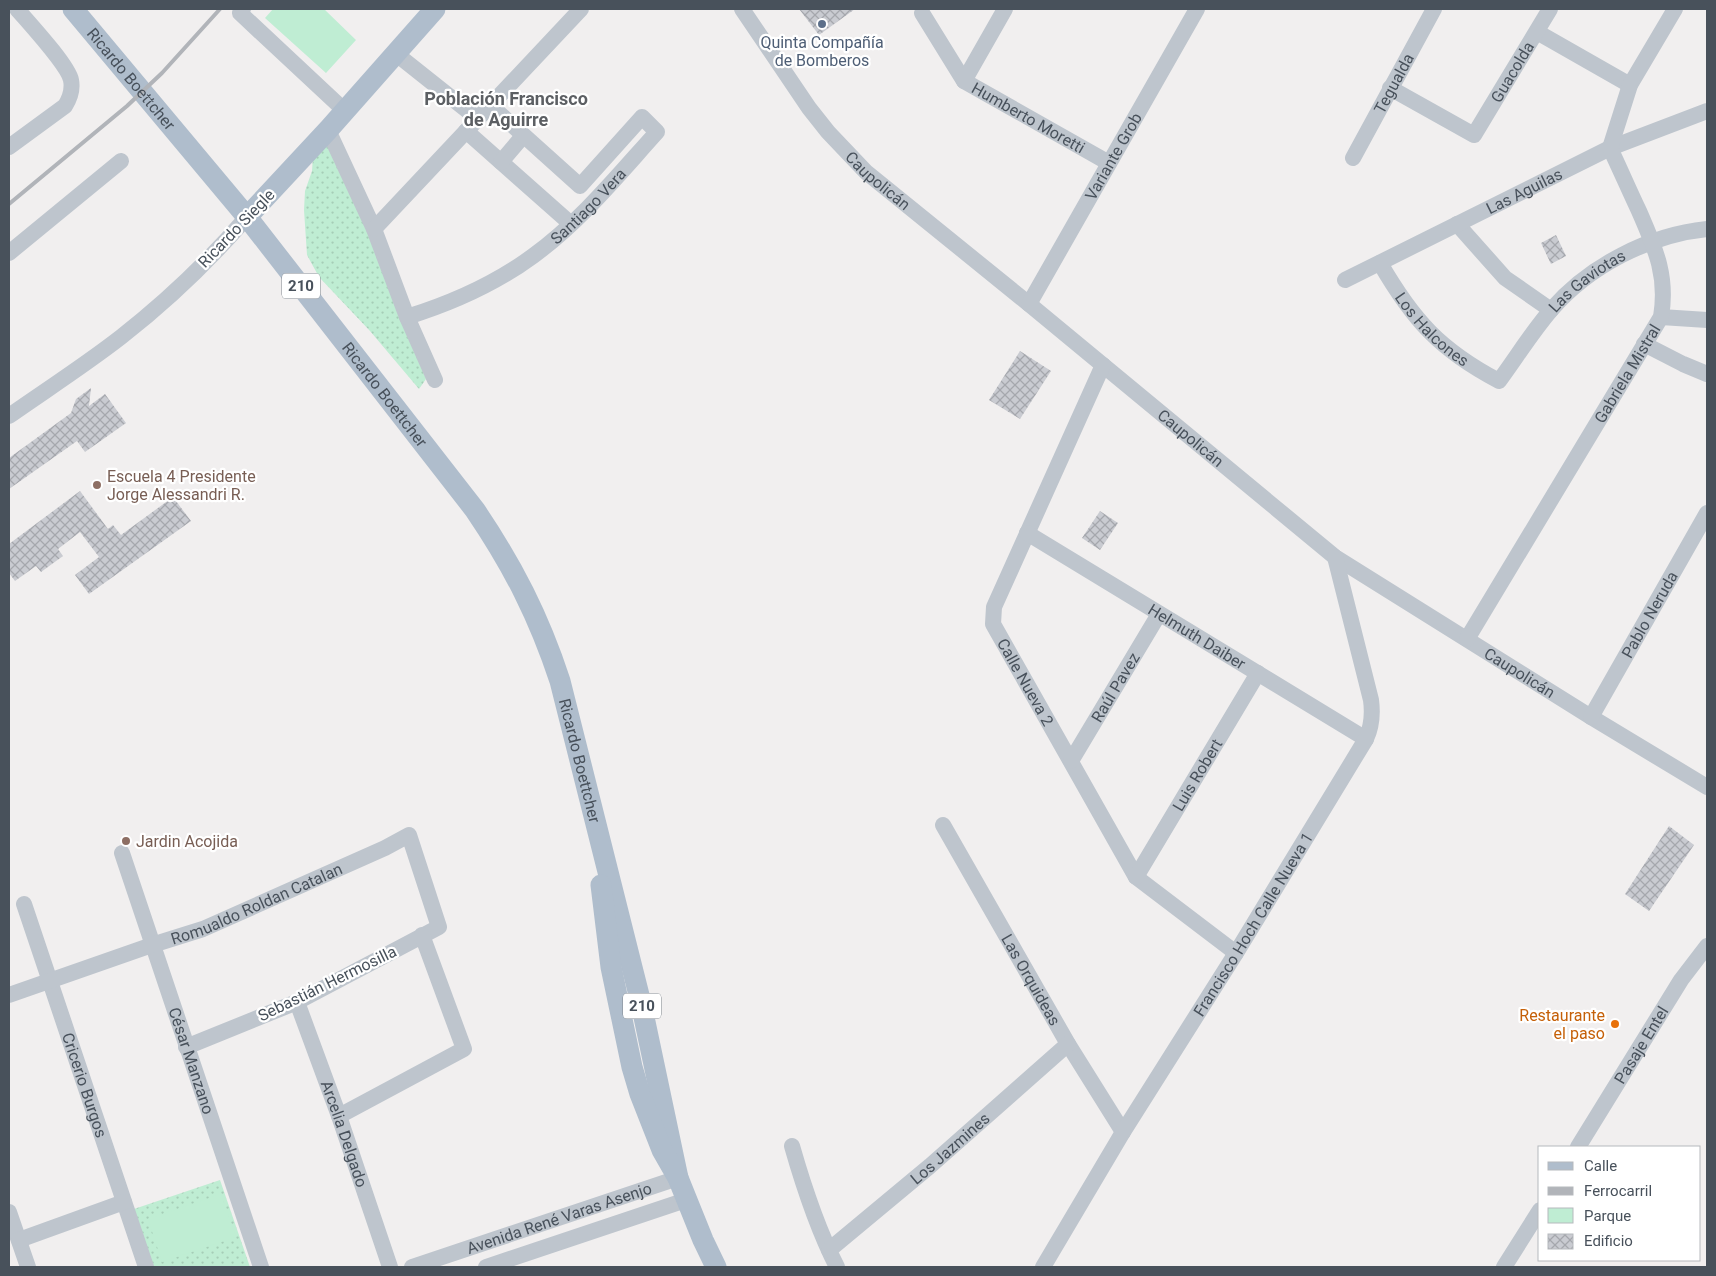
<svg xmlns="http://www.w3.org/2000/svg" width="1716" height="1276" viewBox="0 0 1716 1276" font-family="Roboto,sans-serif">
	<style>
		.green { fill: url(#green-dots) }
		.pitch { fill: #bfedd3 }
		.building { fill: url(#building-cross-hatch) }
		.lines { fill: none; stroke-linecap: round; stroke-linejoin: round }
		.minor { stroke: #bec5cd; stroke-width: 16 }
		.major { stroke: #afbdcc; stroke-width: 21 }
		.rail { stroke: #b1b4b9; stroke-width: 4 }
		.service-dot { fill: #5c6f8a; stroke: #fff; stroke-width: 2 }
		.education-dot { fill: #8d6e63; stroke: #fff; stroke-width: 2 }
		.food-dot { fill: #e8710a; stroke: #fff; stroke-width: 2 }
		.labels { text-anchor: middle; stroke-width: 4.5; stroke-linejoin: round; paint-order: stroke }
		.shield { fill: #fff; stroke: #7f858c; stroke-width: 1 }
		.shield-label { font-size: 15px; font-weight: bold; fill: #48515b }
		.service-label { font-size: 16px; fill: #4e5e75; stroke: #fff }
		.street-label { font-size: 16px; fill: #48515b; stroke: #fff }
		.education-label { font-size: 16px; fill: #785e54; stroke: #fff; text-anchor: start }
		.food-label { font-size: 16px; fill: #c56008; stroke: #fff; text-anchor: end }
		.neighbourhood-label { font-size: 18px; font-weight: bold; fill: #5c5f63; stroke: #fff }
	</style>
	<defs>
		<pattern id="green-dots" width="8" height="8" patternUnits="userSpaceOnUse" patternTransform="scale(1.25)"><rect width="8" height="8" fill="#bfedd3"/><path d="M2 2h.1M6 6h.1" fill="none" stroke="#a6cdb7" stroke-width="1.8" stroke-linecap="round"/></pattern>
		<pattern id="building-cross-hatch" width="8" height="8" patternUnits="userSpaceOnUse" patternTransform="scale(1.25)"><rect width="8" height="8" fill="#c9cbd1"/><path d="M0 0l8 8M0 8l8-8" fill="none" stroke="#a5a7ad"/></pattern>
	</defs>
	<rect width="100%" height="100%" fill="#f1efef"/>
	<path class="green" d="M326 142 375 245 426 379 419 389 370 331 319 277 307 255 304 210 305 191 312 171 313 156Z
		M220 1180 250 1267H153L134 1209Z"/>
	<path class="pitch" d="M273 9H324L356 40 326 73 265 18Z
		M221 1194 236 1237 162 1262 148 1219Z"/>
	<path class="building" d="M799 9H855L819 35Z
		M1556 235 1566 256 1551 264 1541 243Z
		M1020 351 1051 371 1020 419 989 400Z
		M91 388 89 406 105 394 126 423 85 452 77 441 9 489V458L71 413 76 399Z
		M80 491 108 529 113 525 121 535 173 497 191 521 89 594 75 575 99 557 80 532 58 549 63 556 41 572 36 566 15 581 9 573V544Z
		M1100 511 1118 523 1100 550 1082 538Z
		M1669 826 1694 845 1649 911 1625 894Z"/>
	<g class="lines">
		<g class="minor">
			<path d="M243 9 240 13 345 111"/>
			<path id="s1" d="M742 9 809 108 828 132 866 172 1029 304 1335 557 1591 717 1707 787"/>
			<path id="s2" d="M922 13 964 81 1109 163"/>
			<path d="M1537 32 1630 85"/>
			<path d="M395 53 478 119"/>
			<path d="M964 81 1005 9"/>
			<path id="s3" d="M1390 88 1474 135 1550 9"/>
			<path d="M328 130 374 229 407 317 435 380"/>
			<path d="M466 131 571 224"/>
			<path d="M9 147 65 106C70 98 73 90 71 80 68 65 29 23 17 9"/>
			<path id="s4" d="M1353 158 1434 9"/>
			<path d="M501 162 523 136"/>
			<path d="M1457 224 1505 278 1551 310"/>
			<path d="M374 229 581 9"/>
			<path d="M9 253 121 161"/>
			<path id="s5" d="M1380 263C1413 320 1440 350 1499 381 1516 358 1532 332 1551 310 1589 266 1649 235 1707 229"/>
			<path id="s6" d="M1345 280 1610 148 1707 111"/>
			<path id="s7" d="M1029 304 1197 9"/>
			<path id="s8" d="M407 317C452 303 495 284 533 256 581 221 618 175 657 132L642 117 580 186 491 106"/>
			<path d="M1661 317 1707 320"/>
			<path d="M1644 344 1683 364 1707 374"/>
			<path id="s9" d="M1103 365 994 607 993 624 1136 877 1236 953"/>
			<path d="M9 416C46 390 85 365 121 337 167 301 209 261 247 217"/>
			<path id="s10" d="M1027 533 1366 739"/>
			<path id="s11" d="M1467 639 1661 317C1668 275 1655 248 1639 211 1629 190 1620 169 1610 148L1630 85 1675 9"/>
			<path id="s12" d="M1591 717 1707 513"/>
			<path id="s13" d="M1071 761 1159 614"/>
			<path id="s14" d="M943 825 1068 1044 1123 1132"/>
			<path id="s15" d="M122 853 261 1267"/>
			<path id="s16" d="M1136 877 1258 673"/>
			<path id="s17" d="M24 904 146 1267"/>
			<path id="s18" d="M9 995 152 945 203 929 385 848 409 835 439 927 297 1002 186 1047"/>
			<path id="s19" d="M297 1002 339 1116 390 1267"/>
			<path d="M339 1116 464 1049 422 935"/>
			<path d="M792 1146C804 1188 817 1228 837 1267"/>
			<path id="s20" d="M1578 1147 1681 980 1707 946"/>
			<path d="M9 1212 28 1267"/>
			<path d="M19 1240 124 1202"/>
			<path id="s21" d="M829 1250 930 1166 1068 1044"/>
			<path id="s22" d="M412 1267 678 1178"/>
			<path d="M486 1267 686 1200"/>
			<path id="s23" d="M1043 1267 1123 1132 1236 953 1366 739C1372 726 1373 715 1371 700L1335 557"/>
			<path d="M1504 1267 1540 1210"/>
		</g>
		<g class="major">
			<path id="s24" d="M73 9 247 217 475 510C513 566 539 617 560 681L641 1003 678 1178"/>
			<path d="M247 217 328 130 435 9"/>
			<path d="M601 885 611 967 632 1067 640 1094 662 1150 678 1178 703 1240 716 1267"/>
		</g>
		<path class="rail" d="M9 204 127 106 162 73 220 9"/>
	</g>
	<circle class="service-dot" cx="822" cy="24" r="5"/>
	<g class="education-dot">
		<circle cx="97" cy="485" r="5"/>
		<circle cx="126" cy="841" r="5"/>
	</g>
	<circle class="food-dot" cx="1615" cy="1024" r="5"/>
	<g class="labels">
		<g class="shield">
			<rect x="282" y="273.5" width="38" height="25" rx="4"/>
			<rect x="623" y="993.5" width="38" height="25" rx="4"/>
		</g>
		<g class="shield-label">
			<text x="301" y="291">210</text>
			<text x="642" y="1011">210</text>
		</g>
		<g class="service-label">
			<text x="822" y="48">Quinta Compañía<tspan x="822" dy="18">de Bomberos</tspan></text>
		</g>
		<g class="street-label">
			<text dy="6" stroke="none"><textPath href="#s3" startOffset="170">Guacolda</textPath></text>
			<text dy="6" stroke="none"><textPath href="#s24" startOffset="91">Ricardo Boettcher</textPath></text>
			<text dy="6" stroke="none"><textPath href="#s4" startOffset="85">Tegualda</textPath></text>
			<text dy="6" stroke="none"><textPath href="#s2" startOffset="154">Humberto Moretti</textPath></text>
			<text dy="6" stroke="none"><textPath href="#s7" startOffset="170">Variante Grob</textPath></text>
			<text dy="6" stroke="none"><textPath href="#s1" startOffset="220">Caupolicán</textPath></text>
			<text dy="6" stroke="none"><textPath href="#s6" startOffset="200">Las Aguilas</textPath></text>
			<text dy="6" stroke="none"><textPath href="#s8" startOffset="215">Santiago Vera</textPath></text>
			<text transform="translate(236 228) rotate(-46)" y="6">Ricardo Siegle</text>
			<text dy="6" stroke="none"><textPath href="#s5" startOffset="305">Las Gaviotas</textPath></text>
			<text dy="6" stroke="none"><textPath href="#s5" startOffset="85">Los Halcones</textPath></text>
			<text dy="6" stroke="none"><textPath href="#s11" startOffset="310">Gabriela Mistral</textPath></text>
			<text dy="6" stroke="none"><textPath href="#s24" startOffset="496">Ricardo Boettcher</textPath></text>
			<text dy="6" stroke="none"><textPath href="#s1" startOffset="625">Caupolicán</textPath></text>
			<text dy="6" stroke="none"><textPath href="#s12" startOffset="118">Pablo Neruda</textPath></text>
			<text dy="6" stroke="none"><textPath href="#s10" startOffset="199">Helmuth Daiber</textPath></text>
			<text dy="6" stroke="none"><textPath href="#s1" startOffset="1030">Caupolicán</textPath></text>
			<text dy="6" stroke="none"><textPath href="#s9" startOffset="349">Calle Nueva 2</textPath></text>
			<text dy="6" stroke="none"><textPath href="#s13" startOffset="86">Raúl Pavez</textPath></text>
			<text dy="6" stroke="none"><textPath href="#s24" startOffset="916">Ricardo Boettcher</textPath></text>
			<text dy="6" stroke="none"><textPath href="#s16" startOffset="119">Luis Robert</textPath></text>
			<text dy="6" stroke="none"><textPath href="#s18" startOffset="264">Romualdo Roldan Catalan</textPath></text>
			<text dy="6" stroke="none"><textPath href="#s23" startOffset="402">Francisco Hoch Calle Nueva 1</textPath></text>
			<text dy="6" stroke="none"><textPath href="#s14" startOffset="178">Las Orquideas</textPath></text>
			<text transform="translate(327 983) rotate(-26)" y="6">Sebastián Hermosilla</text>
			<text dy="6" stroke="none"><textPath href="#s20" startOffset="120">Pasaje Entel</textPath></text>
			<text dy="6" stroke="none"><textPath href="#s15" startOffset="219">César Manzano</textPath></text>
			<text dy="6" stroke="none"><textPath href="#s17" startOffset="191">Cricerio Burgos</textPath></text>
			<text dy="6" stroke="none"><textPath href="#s19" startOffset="140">Arcelia Delgado</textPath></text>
			<text dy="6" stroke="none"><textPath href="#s21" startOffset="158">Los Jazmines</textPath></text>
			<text dy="6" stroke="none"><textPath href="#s22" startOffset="155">Avenida René Varas Asenjo</textPath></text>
		</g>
		<g class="education-label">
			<text x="107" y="482">Escuela 4 Presidente<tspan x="107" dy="18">Jorge Alessandri R.</tspan></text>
			<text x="136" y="847">Jardin Acojida</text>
		</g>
		<g class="food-label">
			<text x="1605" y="1021">Restaurante<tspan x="1605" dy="18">el paso</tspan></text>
		</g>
		<g class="neighbourhood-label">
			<text x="506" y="105">Población Francisco<tspan x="506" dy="21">de Aguirre</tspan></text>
		</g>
	</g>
	<rect width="1716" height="1276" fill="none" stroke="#48515b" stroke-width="20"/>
	<rect x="1538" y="1146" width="162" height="115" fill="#ffffff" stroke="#b6b9bd"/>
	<rect x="1548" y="1162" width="25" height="8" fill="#afbdcc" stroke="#b6b9bd"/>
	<text x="1584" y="1171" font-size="15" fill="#48515b">Calle</text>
	<rect x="1548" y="1187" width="25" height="8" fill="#b1b4b9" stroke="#b6b9bd"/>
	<text x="1584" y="1196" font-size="15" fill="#48515b">Ferrocarril</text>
	<rect x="1548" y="1208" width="25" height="15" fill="#bfedd3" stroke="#b6b9bd"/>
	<text x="1584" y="1221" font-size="15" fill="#48515b">Parque</text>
	<rect x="1548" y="1234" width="25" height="15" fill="url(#building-cross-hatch)" stroke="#b6b9bd"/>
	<text x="1584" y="1246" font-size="15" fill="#48515b">Edificio</text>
</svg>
